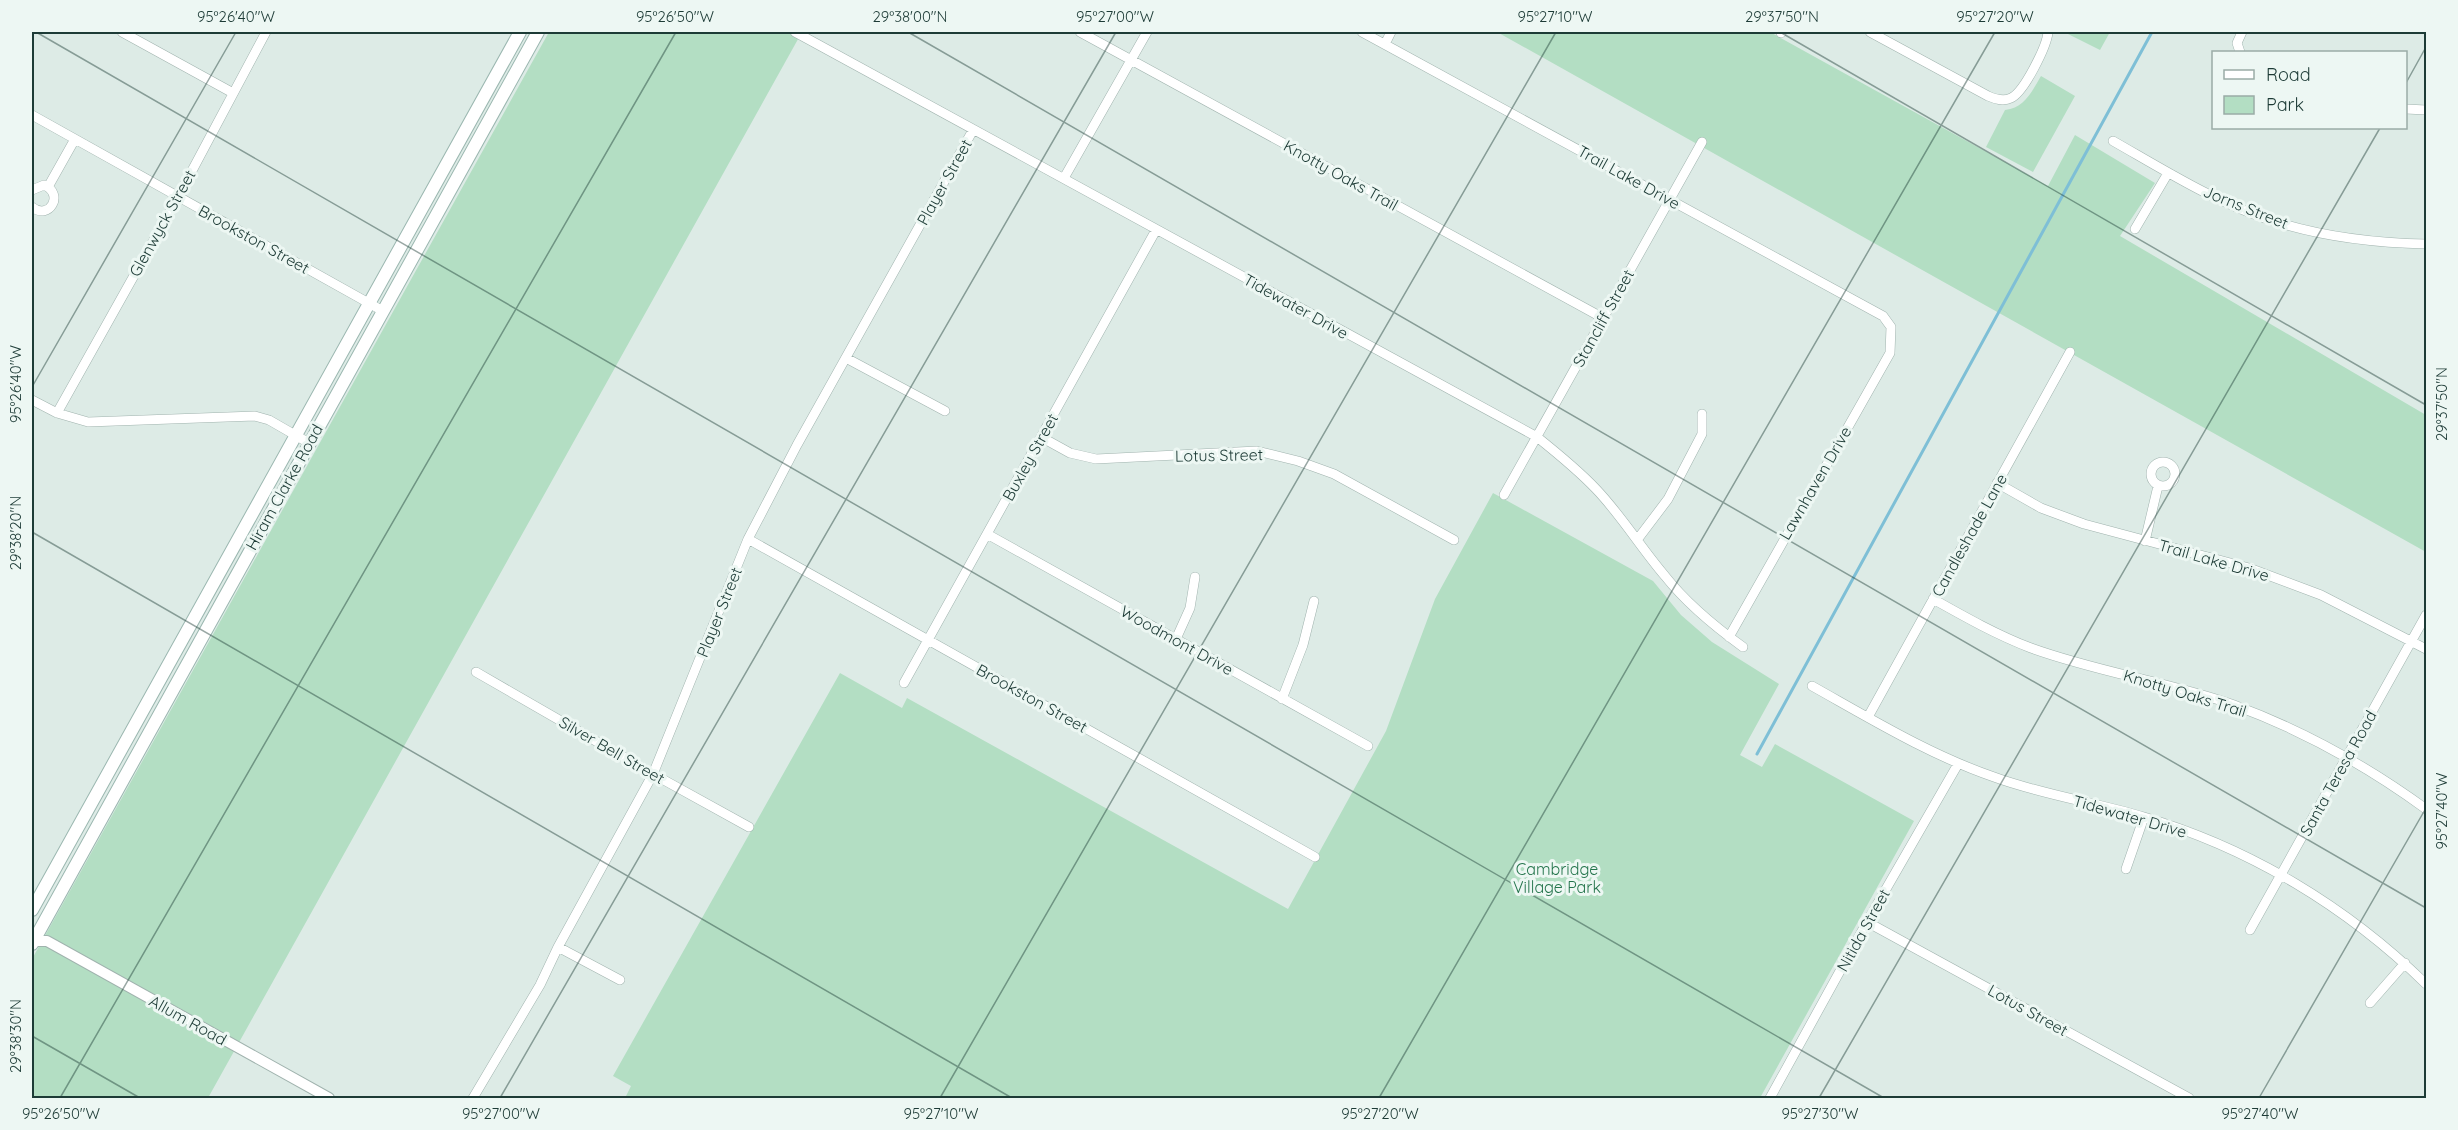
<svg xmlns="http://www.w3.org/2000/svg" width="2458" height="1130" viewBox="0 0 2458 1130" font-family="Quicksand,sans-serif">
	<style>
		.green { fill: #b3dec3 }
		.lines { fill: none; stroke-linecap: round; stroke-linejoin: round }
		.stream { stroke: #7ebfd6; stroke-width: 3 }
		.minor-casing { stroke: #a0b3ae; stroke-width: 10 }
		.tertiary-casing { stroke: #a0b3ae; stroke-width: 12 }
		.secondary-casing { stroke: #9bb7b0; stroke-width: 14 }
		.minor { stroke: #fff; stroke-width: 9 }
		.tertiary { stroke: #fff; stroke-width: 10 }
		.secondary { stroke: #fff; stroke-width: 12 }
		.ticks { fill: none; stroke: #1d3b36; stroke-width: 1.5; stroke-opacity: 0.45 }
		.labels { text-anchor: middle; stroke-width: 6; stroke-linejoin: round; paint-order: stroke }
		.street-label { font-size: 16px; fill: #1d3b36; stroke: #edf7f3 }
		.park-label { font-size: 16px; fill: #24754c; stroke: #edf7f3 }
		.neatline { fill: none; stroke: #1d3b36; stroke-width: 2 }
		.ticks-label { font-size: 15px; text-anchor: middle; fill: #1d3b36 }
	</style>
	<rect width="100%" height="100%" fill="#ddebe6"/>
	<path class="green" d="M549 32H802L208 1098H32V959Z
		M1497 32H1770L2048 186 2075 135 2155 183 2120 236 2426 415V552Z
		M2064 32H2110L2100 50Z
		M2041 76 2075 96 2033 172 1986 147 2005 110C2025 108 2032 91 2041 76Z
		M1493 493 1653 581 1681 615 1712 642 1779 684 1740 755 1762 767 1775 744 1914 821 1760 1098H625L631 1086 613 1076 840 673 902 708 907 698 1288 909 1386 731 1435 599Z"/>
	<g class="lines">
		<path class="stream" d="M1757 754 2152 32"/>
		<defs>
			<path id="minor" d="M122 32 233 93
				M795 32 1537 437C1557 453 1578 470 1596 489 1621 515 1641 548 1665 576 1687 604 1714 626 1743 647
				M1080 32 1603 318
				M1362 32 1883 316 1891 327 1890 353 1729 637
				M1870 32 1988 96C1995 99 2003 102 2011 98 2024 92 2047 46 2048 32
				M1781 33 1782 32
				M1385 44 1391 32
				M2240 52 2237 43 2242 32
				M2406 109 2426 110
				M32 115 383 311
				M2113 141C2164 170 2216 203 2273 221 2323 237 2374 243 2426 244
				M1064 178 1147 32
				M48 187 75 139
				M32 190 44 185C65 194 49 221 32 207
				M2135 229 2168 173
				M846 358 945 411
				M32 400 57 413 88 422 255 416 269 420 309 443
				M57 413 178 197 266 32
				M1041 437 1070 453 1096 459 1257 451 1298 461 1334 474 1454 540
				M2151 474a12 12 0 1 1 24 0a12 12 0 1 1-24 0Z
				M1997 483 2041 508 2084 524 2249 568 2321 595 2426 649
				M1504 495 1702 142
				M987 534 1368 746
				M748 539 1315 857
				M1637 540 1668 499 1702 434V414
				M2145 541 2158 486
				M1933 599C1965 617 1997 635 2031 648 2097 672 2168 682 2234 705 2302 730 2367 766 2426 809
				M1176 639 1190 608 1195 577
				M476 672 653 774 749 827
				M904 683 1156 230
				M1812 686C1871 719 1930 755 1994 777 2043 795 2094 802 2144 817 2250 848 2347 907 2426 984
				M1282 699 1303 645 1314 601
				M1868 717 2070 352
				M2126 869 2144 817
				M1867 922 2189 1098
				M2250 930 2426 615
				M558 947 620 980
				M2370 1003 2405 963
				M473 1098 540 985 558 947 653 774 748 539 797 445 973 130
				M1770 1098 1867 922 1958 764"/>
			<path id="tertiary" d="M33 941H47L329 1098"/>
			<path id="secondary" d="M32 910 520 32
				M32 944 538 32"/>
		</defs>
		<use href="#minor" class="minor-casing"/>
		<use href="#tertiary" class="tertiary-casing"/>
		<use href="#secondary" class="secondary-casing"/>
		<use href="#minor" class="minor"/>
		<use href="#tertiary" class="tertiary"/>
		<use href="#secondary" class="secondary"/>
	</g>
	<path class="ticks" d="M36 32 1884 1098M908 32 2426 908M1780 32 2426 405M2406 83 2426 47M32 387 236 32M32 532 1012 1098M32 1036 140 1098M60 1098 676 32M500 1098 1116 32M940 1098 1556 32M1379 1098 1995 32M1819 1098 2380 128M2259 1098 2426 808"/>
	<g class="labels">
		<g class="street-label">
			<text transform="translate(1341 175) rotate(29)" y="6">Knotty Oaks Trail</text>
			<text transform="translate(1629 177) rotate(29)" y="6">Trail Lake Drive</text>
			<text transform="translate(944 182) rotate(-61)" y="6">Player Street</text>
			<text transform="translate(2246 207) rotate(22)" y="6">Jorns Street</text>
			<text transform="translate(162 223) rotate(-61)" y="6">Glenwyck Street</text>
			<text transform="translate(254 239) rotate(29)" y="6">Brookston Street</text>
			<text transform="translate(1296 306) rotate(29)" y="6">Tidewater Drive</text>
			<text transform="translate(1603 318) rotate(-61)" y="6">Stancliff Street</text>
			<text transform="translate(1219 455) rotate(-1)" y="6">Lotus Street</text>
			<text transform="translate(1030 457) rotate(-61)" y="6">Buxley Street</text>
			<text transform="translate(1815 483) rotate(-60)" y="6">Lawnhaven Drive</text>
			<text transform="translate(284 487) rotate(-61)" y="6">Hiram Clarke Road</text>
			<text transform="translate(1969 535) rotate(-61)" y="6">Candleshade Lane</text>
			<text transform="translate(2214 560) rotate(16)" y="6">Trail Lake Drive</text>
			<text transform="translate(719 612) rotate(-68)" y="6">Player Street</text>
			<text transform="translate(1177 640) rotate(29)" y="6">Woodmont Drive</text>
			<text transform="translate(2185 693) rotate(17)" y="6">Knotty Oaks Trail</text>
			<text transform="translate(1032 698) rotate(29)" y="6">Brookston Street</text>
			<text transform="translate(612 750) rotate(30)" y="6">Silver Bell Street</text>
			<text transform="translate(2338 773) rotate(-61)" y="6">Santa Teresa Road</text>
			<text transform="translate(2130 816) rotate(16)" y="6">Tidewater Drive</text>
			<text transform="translate(1863 930) rotate(-61)" y="6">Nitida Street</text>
			<text transform="translate(2028 1010) rotate(29)" y="6">Lotus Street</text>
			<text transform="translate(188 1020) rotate(29)" y="6">Allum Road</text>
		</g>
		<g class="park-label">
			<text x="1557" y="875">Cambridge<tspan x="1557" dy="18">Village Park</tspan></text>
		</g>
	</g>
	<rect width="2458" height="1130" fill="none" stroke="#edf7f3" stroke-width="66"/>
	<rect x="2212" y="51" width="195" height="78" fill="#edf7f3" stroke="#9aaca7" stroke-width="1.5"/>
	<rect x="2224" y="70" width="30" height="9" fill="#ffffff" stroke="#9aaca7" stroke-width="1.5"/>
	<text x="2266" y="81" font-size="18" fill="#1d3b36">Road</text>
	<rect x="2224" y="96" width="30" height="18" fill="#b3dec3" stroke="#9aaca7" stroke-width="1.5"/>
	<text x="2266" y="111" font-size="18" fill="#1d3b36">Park</text>
	<rect x="33" y="33" width="2392" height="1064" class="neatline"/>
	<g class="ticks-label">
		<text x="236" y="22">95°26'40"W</text>
		<text x="675" y="22">95°26'50"W</text>
		<text x="910" y="22">29°38'00"N</text>
		<text x="1115" y="22">95°27'00"W</text>
		<text x="1555" y="22">95°27'10"W</text>
		<text x="1782" y="22">29°37'50"N</text>
		<text x="1995" y="22">95°27'20"W</text>
		<text transform="translate(16 384) rotate(-90)" y="5">95°26'40"W</text>
		<text transform="translate(2442 404) rotate(-90)" y="5">29°37'50"N</text>
		<text transform="translate(16 533) rotate(-90)" y="5">29°38'20"N</text>
		<text transform="translate(2442 811) rotate(-90)" y="5">95°27'40"W</text>
		<text transform="translate(16 1036) rotate(-90)" y="5">29°38'30"N</text>
		<text x="61" y="1119">95°26'50"W</text>
		<text x="501" y="1119">95°27'00"W</text>
		<text x="941" y="1119">95°27'10"W</text>
		<text x="1380" y="1119">95°27'20"W</text>
		<text x="1820" y="1119">95°27'30"W</text>
		<text x="2260" y="1119">95°27'40"W</text>
	</g>
</svg>
